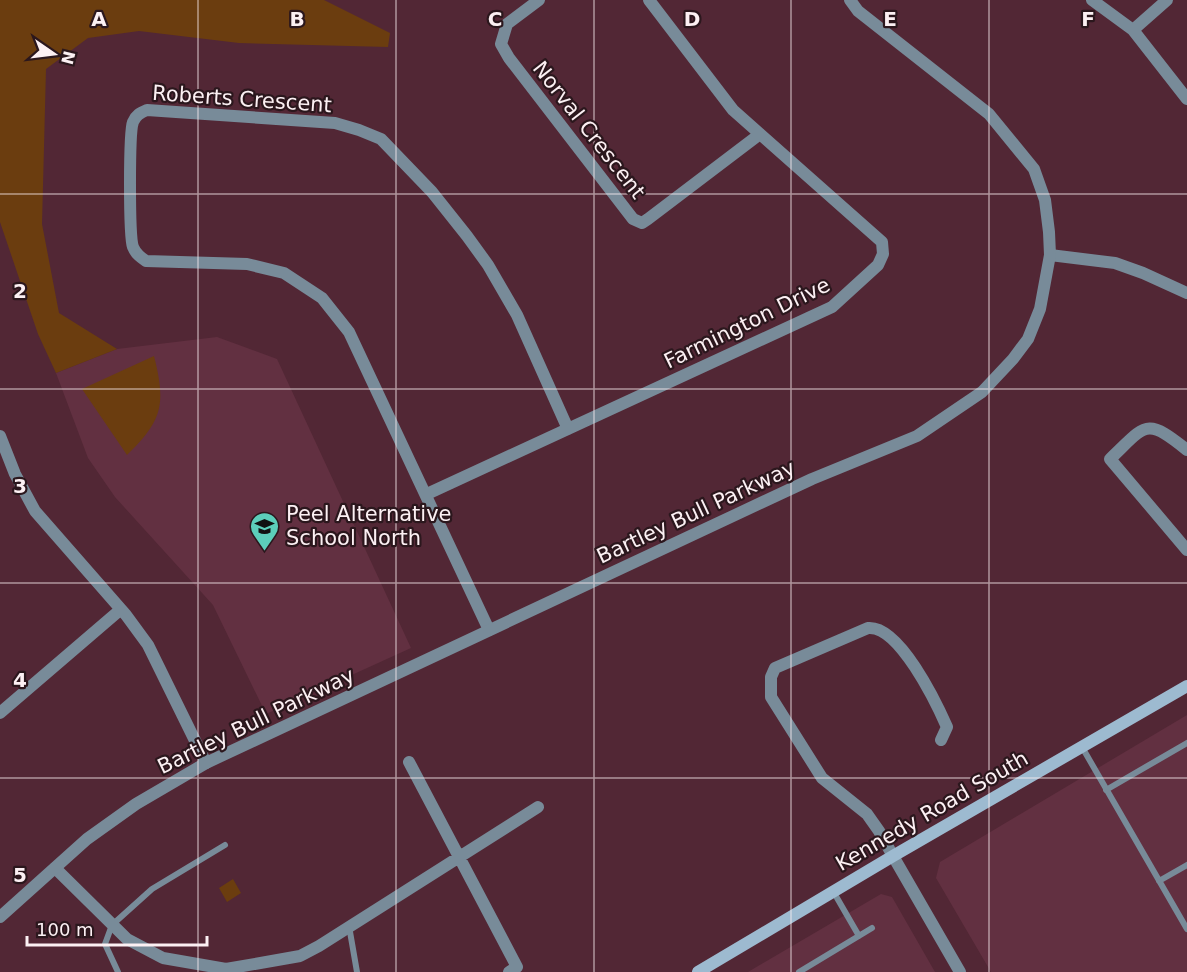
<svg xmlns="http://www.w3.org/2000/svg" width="1187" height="972" viewBox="0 0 1187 972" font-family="'DejaVu Sans',sans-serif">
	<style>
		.built { fill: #623041 }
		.green { fill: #6b3d0f }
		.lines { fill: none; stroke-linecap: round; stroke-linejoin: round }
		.service { stroke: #788b99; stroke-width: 6 }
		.minor { stroke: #788b99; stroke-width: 12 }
		.tertiary { stroke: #788b99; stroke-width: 12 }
		.secondary { stroke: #9dbad0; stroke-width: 12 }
		.grid { fill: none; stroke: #fcf0f3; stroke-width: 1.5; stroke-opacity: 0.55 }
		.labels { text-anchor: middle; stroke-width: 4.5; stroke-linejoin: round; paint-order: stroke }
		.street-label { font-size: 21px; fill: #fcf0f3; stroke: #2b171d }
		.poi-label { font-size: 21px; fill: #fcf0f3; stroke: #2b171d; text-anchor: start }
		.grid-label { font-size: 20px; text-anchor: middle; font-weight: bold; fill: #fcf0f3; stroke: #2b171d; stroke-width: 4.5; stroke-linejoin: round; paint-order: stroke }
	</style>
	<rect width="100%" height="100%" fill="#522735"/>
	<path class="built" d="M217 337 277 359 411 648 266 714 213 605 115 497 88 458 56 373 117 349Z
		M1187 715V972H991L936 878 940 862Z
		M881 894 892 897 935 972H748Z"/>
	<path class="green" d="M0 0H324L390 33 388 47 239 43 139 31 88 38 46 69 42 224 59 313 117 349 56 373 38 334 0 222Z
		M154 356C166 404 163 420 127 455L82 389Z
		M233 879 241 893 227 902 219 888Z"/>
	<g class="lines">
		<path class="service" d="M1082 747 1187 929
			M1106 790 1187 743
			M1159 881 1187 865
			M833 891 859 936
			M349 926 357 972
			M118 972 105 944 112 925 152 889 225 845
			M799 972 872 928"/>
		<path class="minor" d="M539 0 507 24 501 44 509 58 633 219 642 223 648 219 760 134
			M1092 0 1133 30 1187 99
			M1133 30 1167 0
			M1050 255 1115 263 1143 273 1187 293
			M0 436 15 474 35 511 126 615 148 645 206 763
			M1187 450C1145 416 1146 425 1110 459L1187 550
			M427 494 832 307 878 265 883 254 882 242 733 110 649 0
			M489 630 349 332 322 298 284 273 247 264 146 261C140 257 136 254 133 247 129 236 129 132 133 122 136 115 140 113 147 110L335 123 359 130 381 139 432 192 467 236 488 265 517 315 568 429
			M0 713 120 610
			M409 762 517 967 509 972
			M893 856 879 831 867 814 822 778 771 697V677L775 668 868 628C899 625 936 702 947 727L941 740
			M55 868 127 939 163 958 226 969 300 956 319 946 538 807"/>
		<path class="tertiary" d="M893 856 960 972
			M0 917 87 839 136 804 206 763 812 479 917 436 982 392 1013 359 1028 339 1040 309 1050 255 1049 232 1045 200 1034 169 989 114 858 11 850 0"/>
		<path class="secondary" d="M698 972 893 856 1187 686"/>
	</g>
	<path class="grid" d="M198 0V972M396 0V972M594 0V972M791 0V972M989 0V972M0 194H1187M0 389H1187M0 583H1187M0 778H1187"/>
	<defs>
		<symbol id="school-pin" viewBox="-11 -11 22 30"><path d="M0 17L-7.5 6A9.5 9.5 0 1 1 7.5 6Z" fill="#5cceba" stroke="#2b171d"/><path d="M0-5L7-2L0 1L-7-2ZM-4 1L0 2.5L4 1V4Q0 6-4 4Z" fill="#111"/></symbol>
	</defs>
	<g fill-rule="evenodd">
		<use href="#school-pin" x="248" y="510" width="33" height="45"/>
	</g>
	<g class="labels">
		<g class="street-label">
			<text transform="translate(242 99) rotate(4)" y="7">Roberts Crescent</text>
			<text transform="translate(589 130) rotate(52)" y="7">Norval Crescent</text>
			<text transform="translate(747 323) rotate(-26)" y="7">Farmington Drive</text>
			<text transform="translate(696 512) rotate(-25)" y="7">Bartley Bull Parkway</text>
			<text transform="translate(256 721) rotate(-26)" y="7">Bartley Bull Parkway</text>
			<text transform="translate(932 811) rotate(-30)" y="7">Kennedy Road South</text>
		</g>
		<g class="poi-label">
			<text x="286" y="521">Peel Alternative<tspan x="286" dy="24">School North</tspan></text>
		</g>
	</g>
	<g class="grid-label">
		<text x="99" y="26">A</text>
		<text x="297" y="26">B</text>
		<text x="495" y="26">C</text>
		<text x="692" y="26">D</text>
		<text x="890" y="26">E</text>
		<text x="1088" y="26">F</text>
		<text x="20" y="298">2</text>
		<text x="20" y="493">3</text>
		<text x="20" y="687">4</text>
		<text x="20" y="882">5</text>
	</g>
	<g transform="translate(54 54) rotate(104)" stroke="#2b171d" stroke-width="4.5" paint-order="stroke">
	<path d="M0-4.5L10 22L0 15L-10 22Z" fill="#fcf0f3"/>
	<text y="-9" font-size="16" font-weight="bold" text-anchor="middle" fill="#fcf0f3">N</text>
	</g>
	<path d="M27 936v9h180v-9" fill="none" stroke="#fcf0f3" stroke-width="3"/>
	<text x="36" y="936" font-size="18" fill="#fcf0f3" stroke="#2b171d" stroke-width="4.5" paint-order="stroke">100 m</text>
</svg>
